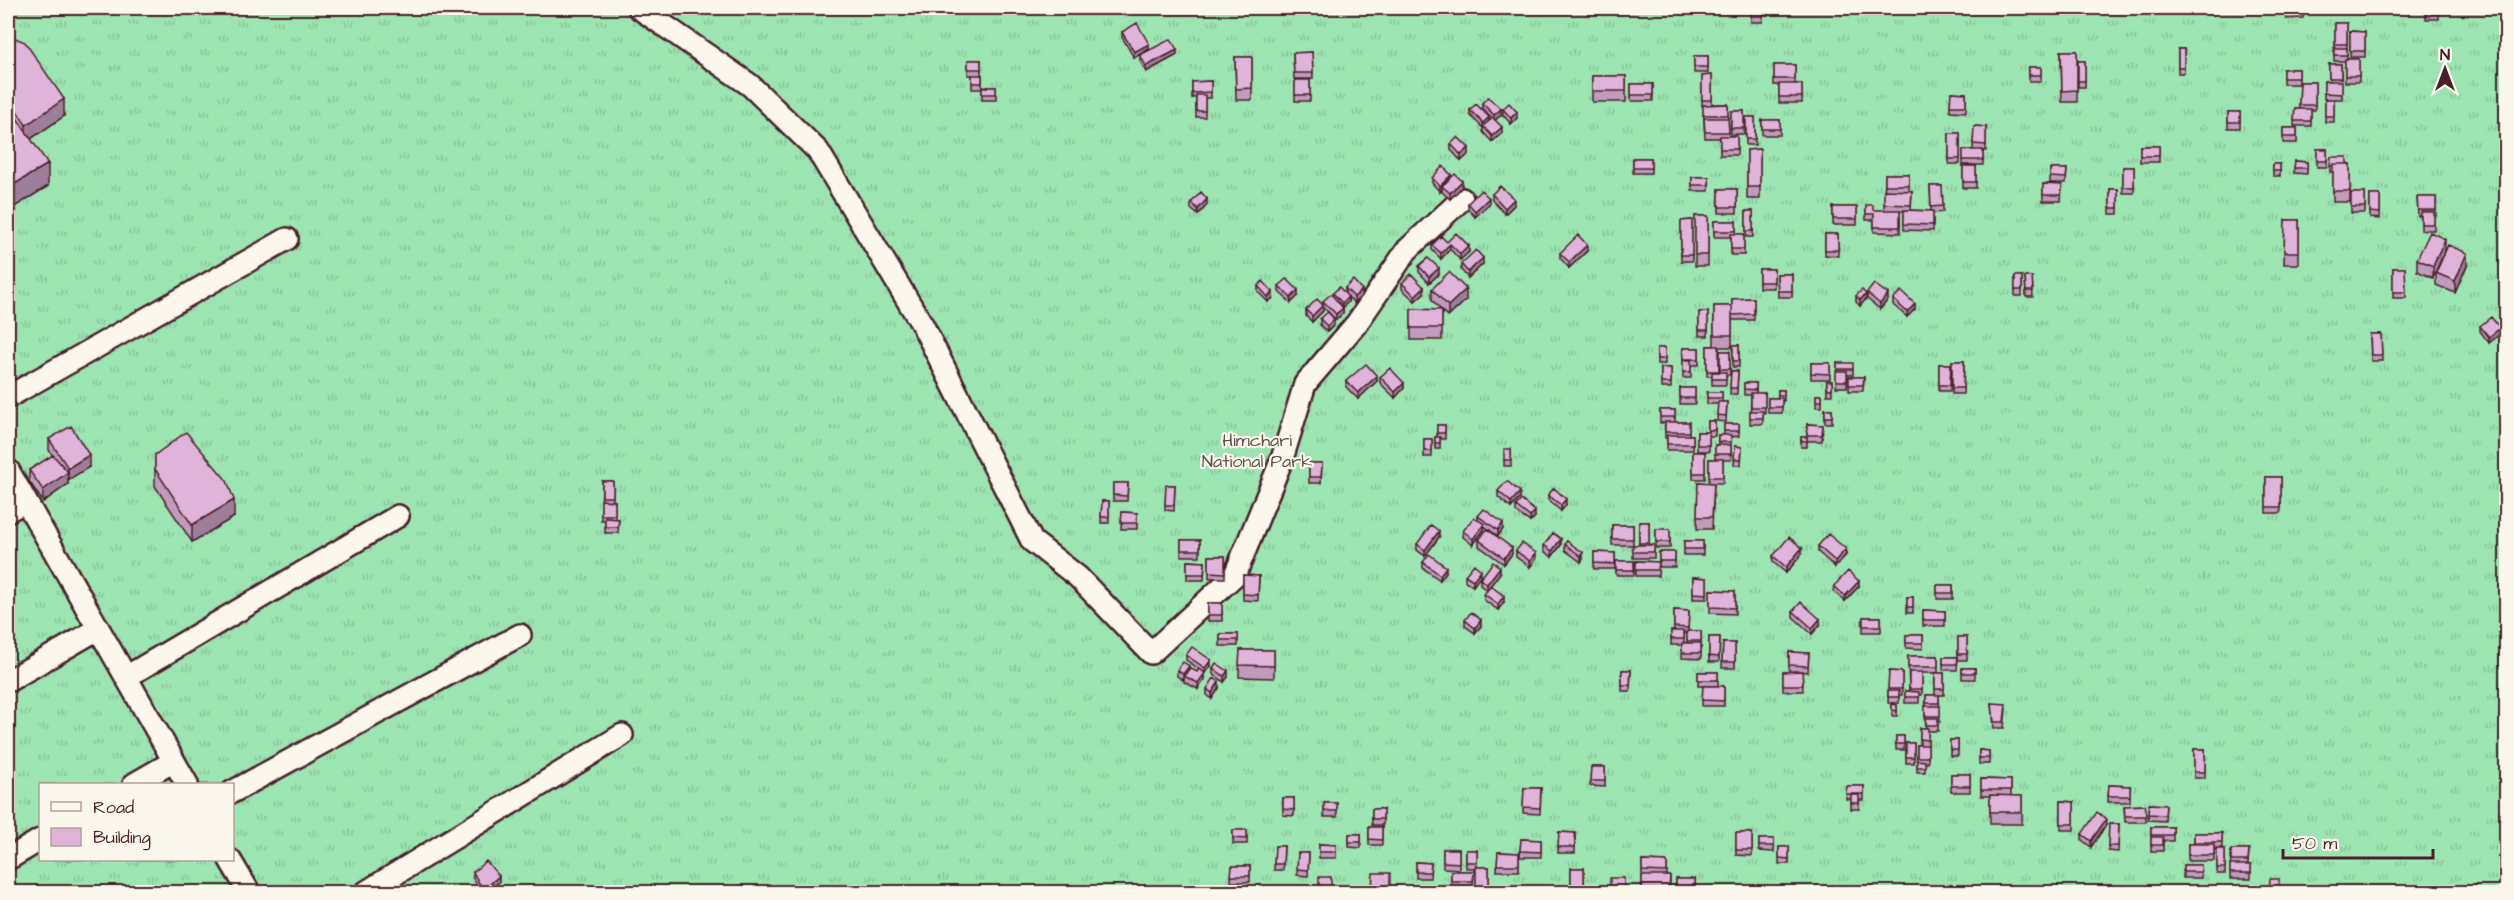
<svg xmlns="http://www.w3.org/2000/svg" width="2514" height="900" viewBox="0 0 2514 900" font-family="'Architects Daughter',sans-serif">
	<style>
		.grass { fill: url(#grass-tufts); stroke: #73826e; stroke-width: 1.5; fill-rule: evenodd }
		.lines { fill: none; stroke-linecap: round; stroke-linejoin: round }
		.street-casing { stroke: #4a1f2b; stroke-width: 26 }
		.street { stroke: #fbf7ec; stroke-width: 21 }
		.wall { fill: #c19bbb; stroke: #4a1f2b; stroke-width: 1.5; fill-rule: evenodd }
		.shaded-wall { fill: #9d7e98; stroke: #4a1f2b; stroke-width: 1.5 }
		.building { fill: #e0b4d9; stroke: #4a1f2b; stroke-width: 1.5 }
		.labels { text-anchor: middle; stroke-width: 4.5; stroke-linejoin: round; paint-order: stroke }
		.park-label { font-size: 18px; fill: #5e504d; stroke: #fbf7ec }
	</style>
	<defs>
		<pattern id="grass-tufts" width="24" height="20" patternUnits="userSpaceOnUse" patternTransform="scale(1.5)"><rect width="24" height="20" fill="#9ce4b2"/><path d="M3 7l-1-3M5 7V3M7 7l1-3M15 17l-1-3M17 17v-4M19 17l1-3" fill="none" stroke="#88c399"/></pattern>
	</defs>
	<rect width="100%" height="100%" fill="#f3e3e6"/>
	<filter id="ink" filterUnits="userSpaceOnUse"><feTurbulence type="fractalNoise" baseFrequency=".0167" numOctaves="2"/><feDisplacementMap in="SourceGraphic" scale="12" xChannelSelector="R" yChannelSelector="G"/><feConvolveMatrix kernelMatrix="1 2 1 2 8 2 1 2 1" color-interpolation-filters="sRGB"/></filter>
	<g filter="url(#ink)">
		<path class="grass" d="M8 8H2506V892H8ZM40 784H232V860H40Z"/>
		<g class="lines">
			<defs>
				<path id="street" d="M639 8 750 85 818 151 923 326 1032 541 1078 577 1151 653 1235 575 1282 459 1305 384 1357 323 1407 250 1462 199
					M8 397 287 239
					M8 470 187 784
					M8 511 25 501
					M126 677 398 516
					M8 681 98 629
					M134 784 174 761
					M232 792 520 635
					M8 859 40 840
					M230 860 249 892
					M366 892 622 735"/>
			</defs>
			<use href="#street" class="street-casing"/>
			<use href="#street" class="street"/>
		</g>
		<path class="wall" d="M1751 8H1763V22H1751Z
			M1817 8H1828V11H1817Z
			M2286 8H2303V18L2286 19Z
			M2426 8H2439V19H2426Z
			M2452 8H2468V11H2452Z
			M2335 23H2347V59H2359V82H2345V61H2334V48H2335Z
			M2350 31 2365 32V57H2350Z
			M1122 32 1149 49 1134 58 1122 37Z
			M8 35 64 116 31 139 48 186 8 211Z
			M2178 49H2184V73H2178Z
			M2061 51H2077V102H2062Z
			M1312 52 1313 79H1294L1293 53Z
			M1140 55H1177L1146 72 1140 61Z
			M1694 56H1708V73H1694Z
			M1235 57H1252V100H1236Z
			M968 60H981V75H982V87H996V100H982V89H972V75H968Z
			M2078 61H2085V87H2078Z
			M2329 64H2341L2342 99H2334V122H2325V99H2331H2324V81H2329Z
			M1774 65H1795V84H1802V103H1779V85H1774Z
			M2029 67H2041V81H2029Z
			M2283 69H2299V84H2283Z
			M1712 75V104H1728L1729 136H1737V155H1720V138H1705L1703 106H1702V76Z
			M1592 76H1626V102H1592Z
			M1295 80H1310V101H1295Z
			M1211 81V98H1205V117H1196V98H1192V82Z
			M2300 82H2315V110H2311V126H2294L2295 109H2299Z
			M1631 84H1653V101H1631Z
			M1951 92 1966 93V112L1950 111Z
			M1482 103 1501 115 1495 120 1502 133 1492 142 1483 132V128L1470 115V110L1489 121 1492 118 1482 108Z
			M1503 109 1517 118 1511 124 1503 115Z
			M1731 111H1744V134H1731Z
			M2228 112H2240V128H2228Z
			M1746 117H1755V145H1746Z
			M1762 120H1780V135H1762Z
			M1974 126 1986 127V151H1983V165H1963V150H1973Z
			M2283 128H2297V143H2283Z
			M1949 133H1960V164H1949Z
			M1451 144 1469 154 1461 161 1451 150Z
			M2140 146H2159V162H2140Z
			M1760 149V199H1747V150Z
			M2317 149H2327V167H2317Z
			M2331 157 2350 164V202H2333V172H2330Z
			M1633 158H1651V173H1633Z
			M2295 161 2307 162V174L2294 173Z
			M2273 164H2280V176H2273Z
			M1963 166H1976V188H1963Z
			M2123 167H2134V193H2123Z
			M2050 169H2067L2066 183H2050Z
			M1885 174H1909V191H1912L1911 210 1931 211 1930 186H1942L1943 212 1933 213V231L1904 230V211H1900V233L1874 232V220H1866V211L1884 210Z
			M1451 177 1462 187 1450 199 1442 192V189L1440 192 1432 183V178Z
			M1692 177H1709V191H1692Z
			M2043 184 2062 185 2061 201H2043Z
			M1719 189H1737V213H1719Z
			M2110 189H2118V214H2110Z
			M2351 193H2365V213H2351Z
			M1492 194 1514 205 1505 214 1492 200Z
			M2370 195H2380V219L2370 218Z
			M2417 197H2436V216H2434V230H2421V216H2418Z
			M1191 203 1207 205 1198 215 1191 209Z
			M1468 203 1489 204 1475 217 1468 209Z
			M1833 207H1857V225H1833Z
			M1746 211H1753V237H1746Z
			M1695 216H1708V266H1695Z
			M1692 220V261H1681V221Z
			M2285 220H2299V264H2284Z
			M1714 221H1736V234H1744V255H1731V237H1714Z
			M1825 234H1838V256L1825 255Z
			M1447 242 1469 252 1460 260 1450 249 1441 259 1432 250V245Z
			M2445 250 2433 278 2417 271V259Z
			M1587 251 1569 268 1560 258V253Z
			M1461 264H1483L1468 278 1461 270Z
			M2467 265 2455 293 2436 285V273Z
			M1419 266 1439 274 1429 283 1419 272Z
			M2393 268H2405L2406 298H2393Z
			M1759 269H1774V288H1759Z
			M1777 274H1792V297H1778Z
			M2015 276H2022V296H2015Z
			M2025 277H2032L2033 297H2026Z
			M1402 283 1424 293 1415 301 1402 289Z
			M1258 286 1273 298 1268 302 1258 292Z
			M1279 286 1298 296 1291 303 1279 292Z
			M1345 288 1362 296 1354 303 1348 297V302L1343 307V313L1336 320 1323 307V311L1312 322 1306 316V310L1323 305V301L1333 297V293H1345Z
			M1432 289 1466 300 1448 317 1442 311V340H1411V309L1441 310 1432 300Z
			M1867 293 1888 300 1880 309 1867 299Z
			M1856 296 1866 299 1860 306 1856 302Z
			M1754 298V320H1732V299Z
			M1893 299 1915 309 1907 317 1893 305Z
			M1714 306H1732V347H1719V372H1720V351H1730V375H1726V385H1712V376H1707V346H1714Z
			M1699 312H1708V336H1699Z
			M1320 319 1334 325 1327 332 1320 325Z
			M2480 326 2500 334 2489 343 2480 331Z
			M2370 334H2381L2382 361H2371Z
			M1733 345H1739V367H1733Z
			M1657 348H1665V364H1657Z
			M1683 348H1699V365H1691V378H1683Z
			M1952 361H1964L1963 394H1952Z
			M1811 363H1830V379H1811Z
			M1837 363 1853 369V375H1847V387H1836Z
			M1939 364H1951L1950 391H1939Z
			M1661 368H1671V388H1661Z
			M1731 371H1738L1737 394H1730Z
			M1380 377 1404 388 1395 398 1380 383Z
			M1849 377H1864L1863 391H1849Z
			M1346 381H1377L1358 399 1346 387Z
			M1827 381H1832V395H1827Z
			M1744 383H1756V393H1765V413H1763V424H1750L1751 395H1744Z
			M1680 388H1695V404H1680Z
			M1778 390H1784V401H1782V413H1768V398H1778Z
			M1707 392H1722V402H1727L1726 422 1717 421 1718 404H1707Z
			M1816 395H1822V407H1816Z
			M1825 409H1832V423H1825Z
			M1660 410H1675V422H1689V435H1693V450H1667V438H1665V423H1660Z
			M1708 421H1715V436H1709V451H1697V432H1708Z
			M1724 424H1739V436L1731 437V460H1723V483H1714L1712 529H1697L1698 482 1709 483V459H1715V445H1718V435H1724Z
			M1807 424 1823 425 1822 441H1807V447H1801V437H1807Z
			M1437 425H1445V439H1440V449H1435V437H1437Z
			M49 439 89 467 68 479V484L43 502 29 481V470L53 456 49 450Z
			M1424 439H1432V457H1424Z
			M1735 446 1742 447 1741 465H1734Z
			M1511 449V466H1504V460Z
			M1693 452H1705V479H1693Z
			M155 455 234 517 192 542 155 486Z
			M1309 463H1322L1321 483H1309Z
			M2266 477H2281V513H2266Z
			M602 481H613V501H615V518L619 519 618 533H605V520H601Z
			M1113 483H1128L1127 501H1113Z
			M1166 485H1175L1174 511 1165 510Z
			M1498 491 1520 498 1511 508 1498 497Z
			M1548 495 1566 505 1561 511 1548 500Z
			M1102 501H1109V523H1101Z
			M1516 506 1535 517 1530 522 1516 512Z
			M1122 512 1137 513V529H1121Z
			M1478 516 1503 529 1498 536 1484 526V530L1473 545 1463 537V531L1478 520Z
			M1639 522H1649V545H1654V558H1633V545H1639Z
			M1612 525H1633V545H1612Z
			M1656 529H1670V548H1656Z
			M1439 537 1425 556 1417 550V544Z
			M1181 540H1200V556H1181Z
			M1479 540 1512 554 1504 564 1479 546Z
			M1567 541 1583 559 1581 562 1565 550V544Z
			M1684 541H1703V555H1684Z
			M1544 545H1561L1552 557 1544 551Z
			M1818 546 1846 555 1835 567 1818 552Z
			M1516 551 1536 559 1530 567 1516 557Z
			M1594 552 1615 553V569H1594Z
			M1659 552H1675V567H1659Z
			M1802 554 1786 573 1773 562V556Z
			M1209 556H1225V578H1209Z
			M1187 561 1205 562 1204 580H1187Z
			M1616 561H1634V575H1616Z
			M1636 561 1659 562 1658 576H1636Z
			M1423 562 1446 572 1440 580 1423 568Z
			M1500 573 1487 590 1480 585V579Z
			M1243 575 1259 576 1258 601 1243 600Z
			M1465 575H1481L1473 586 1465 581Z
			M1693 577 1707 578V599H1693Z
			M1937 585H1953V599H1937Z
			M1834 586H1859L1845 601 1834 592Z
			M1710 590 1735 591V614L1710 613Z
			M1484 594 1504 602 1498 610 1484 600Z
			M1907 597H1913V613H1907Z
			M1208 603H1222V621H1208Z
			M1674 610 1689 611 1688 631H1701V659L1682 658V645H1671V631H1674ZM1684 633H1687V643H1684Z
			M1923 610 1945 611V626H1923Z
			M1793 611 1820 625 1812 634 1793 617Z
			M1863 617H1881V632H1863Z
			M1465 620 1481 626 1475 633 1465 626Z
			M1220 634H1238V646H1220Z
			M1906 635H1923V649L1906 648Z
			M1709 637H1720L1719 662H1709Z
			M1958 637H1967V660H1958Z
			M1723 643H1735V668H1722Z
			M1240 650H1274V678L1239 677Z
			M1789 652 1809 653 1808 672 1789 671Z
			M1186 655 1211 666 1205 674V679L1198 689 1184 682V679L1183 680 1177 676V670H1189L1197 672 1199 669 1186 660Z
			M1908 656H1938V673H1922V695H1919V703H1905V691H1909Z
			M1943 657H1958L1957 670H1943Z
			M1213 668 1228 677 1224 682 1213 674Z
			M1962 668H1975V679H1962Z
			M1622 670H1631L1630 691H1622Z
			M1802 671 1803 691H1783V672Z
			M1889 671 1902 672V695H1899V703H1888Z
			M1698 672H1718V686H1698Z
			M1935 673H1944V695H1939L1940 722H1938V731H1928V763H1925V772H1917V745H1920V728H1926L1925 716 1926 695H1935Z
			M1703 686H1724V706H1702Z
			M1219 688 1212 699 1207 695V689Z
			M1992 703 2006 709 2004 728H1994Z
			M1892 704 1897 705V716H1892Z
			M1896 736H1904V750H1896Z
			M1950 740H1958V756H1950Z
			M1906 743H1914V763H1906Z
			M2194 749H2205V778H2194Z
			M1979 750 1989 751V764H1979Z
			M1591 767H1605V787L1590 786Z
			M1951 774H1970V792H1951Z
			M1981 779 2011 780V796H2022V824H1990V796H1981Z
			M2109 785 2130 786V802H2108Z
			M1847 786H1864V800H1859V809H1851V799H1846Z
			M1524 788H1541L1540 814 1523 813Z
			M1283 798H1294V816L1283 815Z
			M2061 801 2074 802V830H2061Z
			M1324 803H1337V817H1324Z
			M2149 804 2166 805 2165 821 2148 820Z
			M2145 805 2146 822H2125L2124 806Z
			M1372 809H1383V825H1372Z
			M2109 824H2119L2118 852 2108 851Z
			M2106 825 2091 847 2082 840V834Z
			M1369 827H1382V845H1369Z
			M2151 827H2173V841H2163V851H2151Z
			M1233 830H1247V844H1233Z
			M1559 832 1575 833V853H1558Z
			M1736 833H1752V856L1736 855Z
			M2194 833H2222V848H2214V861H2188V844H2194Z
			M1349 834H1361V848L1349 847Z
			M1521 839 1541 840V857H1520Z
			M1759 839H1774V852L1759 851Z
			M1319 844 1336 845V858H1319Z
			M1275 846H1284L1283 870H1274Z
			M1779 847H1789V864H1779Z
			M1443 849H1459V869L1443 868Z
			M2217 849H2225V874H2217Z
			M1466 850H1477V867H1489V892H1476V868H1466Z
			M2231 850H2249L2248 865H2251V879H2230Z
			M1498 852 1519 853V871H1497Z
			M1298 853H1309L1308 876 1297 875Z
			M1642 861 1667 862V876H1670V892H1642Z
			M1416 862 1431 863 1430 878H1416Z
			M2183 865H2201V878H2183Z
			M1232 866H1250V882H1231Z
			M1571 868H1584V892H1571Z
			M1451 871H1474L1473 887H1451Z
			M473 872 499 882 487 892H481L473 878Z
			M1676 879H1695V892H1675Z"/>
		<path class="shaded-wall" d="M1149 44V49L1134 58V52Z
			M1177 50V55L1146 72V66Z
			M64 99V116L26 142V125Z
			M1501 109V115L1494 121V115Z
			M1517 112V118L1511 124V118Z
			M1489 117V123L1483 128V123Z
			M1502 127V133L1492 142V136Z
			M1469 148V154L1461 161V155Z
			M48 164V186L8 211V188Z
			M1451 175V181L1442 186V189L1440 192V186Z
			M1462 181V187L1450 199V193Z
			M1489 198V204L1475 217V211Z
			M1207 199V205L1198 215V209Z
			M1514 199V205L1505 214V208Z
			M2445 239V250L2433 278V266Z
			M1450 244V249L1441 259V253Z
			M1587 245V251L1569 268V262Z
			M1469 246V252L1460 260V254Z
			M2467 253V265L2455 293V281Z
			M1483 258V264L1468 278V272Z
			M1439 268V274L1429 283V277Z
			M1424 287V293L1415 301V296Z
			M1466 289V300L1448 317V306Z
			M1298 290V296L1291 303V298Z
			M1362 290V296L1354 303V297Z
			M1273 292V298L1268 302V297Z
			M1866 294V299L1860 306V300Z
			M1888 294V300L1880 309V304Z
			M1348 297V302L1342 308V303Z
			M1915 304V309L1907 317V312Z
			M1323 305V311L1312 322V316Z
			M1343 308V313L1336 320V314Z
			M1334 319V325L1327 332V326Z
			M2500 328V334L2489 343V337Z
			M1377 376V381L1358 399V393Z
			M1404 383V388L1395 398V392Z
			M89 455V467L68 480V468Z
			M68 472V484L43 502V490Z
			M1520 492V498L1511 508V502Z
			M1566 499V505L1561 511V505Z
			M234 500V517L192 542V525Z
			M1535 511V517L1530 522V517Z
			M1503 523V529L1498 536V530Z
			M1484 524V530L1473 545V539Z
			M1439 531V537L1425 556V550Z
			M1561 539V545L1552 557V551Z
			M1512 548V554L1504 564V558Z
			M1802 548V554L1786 573V567Z
			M1846 549V555L1835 567V561Z
			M1536 553V559L1530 567V561Z
			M1583 553V559L1581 562V556Z
			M1446 567V572L1440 580V575Z
			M1500 567V573L1487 590V584Z
			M1481 570V575L1473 586V580Z
			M1859 581V586L1845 601V596Z
			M1504 596V602L1498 610V604Z
			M1820 619V625L1812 634V628Z
			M1481 620V626L1475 633V628Z
			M1211 660V666L1205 674V668Z
			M1189 666V672L1184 676 1183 680V674Z
			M1228 671V677L1224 682V676Z
			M1205 673V679L1198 689V683Z
			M1219 682V688L1212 699V693Z
			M2106 819V825L2091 847V841Z
			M499 876V882L487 892H483V890Z"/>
		<path class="building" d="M1751 8H1763V16H1751Z
			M2286 8H2303V12L2286 13Z
			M2426 8H2439V13H2426Z
			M1137 23 1149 44 1134 52 1122 32Z
			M2335 23H2347V44H2335Z
			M2350 31 2365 32V51H2350Z
			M8 35 25 42 64 99 26 125 8 97Z
			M1171 39 1177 50 1146 66 1140 55Z
			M2334 48H2347V55H2334Z
			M2178 49H2184V67H2178Z
			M2061 51H2077V90L2062 91Z
			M1312 52 1313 73H1294L1293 53Z
			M1694 56H1708V67H1694Z
			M1235 57H1252V88L1236 89Z
			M2345 59H2359V76H2345Z
			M968 60H981V69H968Z
			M2078 61H2085V81H2078Z
			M2329 64H2341V78H2329Z
			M1774 65H1795V79H1774Z
			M2029 67H2041V75H2029Z
			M2283 69H2299V78H2283Z
			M972 75H982V83H972Z
			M1712 75V100H1702V76Z
			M1592 76H1626V91H1592Z
			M1295 80H1310V95H1295Z
			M1211 81V92L1192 93V82Z
			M2324 81H2342V94L2324 93Z
			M2300 82H2315V105H2299Z
			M1631 84H1653V95H1631Z
			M1779 84H1802V97H1779Z
			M982 87H996V94H982Z
			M1951 92 1966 93V106H1950Z
			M1196 95H1205V111H1196Z
			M1488 97 1501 109 1494 115 1482 103Z
			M2325 99H2334V116H2325Z
			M1509 103 1517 112 1511 118 1503 109Z
			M1476 104 1489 117 1483 123 1470 110Z
			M1728 104V115H1703V105Z
			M8 105 48 164 8 188Z
			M2295 109H2311V121H2294Z
			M1731 111H1744V128H1731Z
			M2228 112H2240V122H2228Z
			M1746 117H1755V139H1746Z
			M1493 118 1502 127 1492 136 1483 126Z
			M1704 118H1728L1729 132H1705Z
			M1762 120H1780V129H1762Z
			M1974 126 1986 127V145L1973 144Z
			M2283 128H2297V137H2283Z
			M1949 133H1960V159H1949Z
			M1720 136H1737V149H1720Z
			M1458 137 1469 148 1461 155 1451 144Z
			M2140 146H2159V156H2140Z
			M1760 149V187H1747V150Z
			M2317 149H2327V161H2317Z
			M1963 150H1983V160H1963Z
			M2331 157H2347V164H2333V166H2330Z
			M1633 158H1651V168H1633Z
			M2295 161 2307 162V168H2294Z
			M2273 164H2280V171H2273Z
			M2333 164H2350V191H2333Z
			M1443 166 1451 175 1440 186 1432 178Z
			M1963 166H1976V182H1963Z
			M2123 167H2134V187H2123Z
			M2050 169H2067L2066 178 2050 177Z
			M1455 174 1462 181 1450 193 1442 186Z
			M1885 174H1909V185H1885Z
			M1692 177H1709V185H1692Z
			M2043 184 2062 185 2061 195H2043Z
			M1500 186 1514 199 1505 208 1492 194Z
			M1930 186H1942L1943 206 1931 207Z
			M1719 189H1737V207H1719Z
			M2110 189H2118V208H2110Z
			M1481 190 1489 198 1475 211 1468 203Z
			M1884 190 1912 191 1911 205 1884 204Z
			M1201 192 1207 199 1198 209 1191 203Z
			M2351 193H2365V207H2351Z
			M2370 195H2380V213L2370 212Z
			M2417 197H2436V210H2418Z
			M1866 205H1873V210H1900V227H1874V214H1866Z
			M1833 207H1857V219H1833Z
			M1904 210 1933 211V225L1904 224Z
			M1746 211H1753V231H1746Z
			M2421 212H2434V224H2421Z
			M1695 216H1708V255H1695Z
			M1692 220V255H1681V221Z
			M2285 220H2299V252H2284Z
			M1714 221H1736V231H1714Z
			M2430 232 2445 239 2433 266 2417 259Z
			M1456 233 1469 246 1460 254 1450 244 1441 253 1432 245 1441 236 1447 242Z
			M1731 234H1744V249H1731Z
			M1825 234H1838V250H1825Z
			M1578 235 1587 245 1569 262 1560 253Z
			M2448 245 2467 253 2455 281 2436 273Z
			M1476 250 1483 258 1468 272 1461 264Z
			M1428 258 1439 268 1429 277 1419 266Z
			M2393 268H2405L2406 292H2393Z
			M1759 269H1774V282H1759Z
			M1449 272 1466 289 1448 306 1432 289Z
			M1411 274 1424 287 1415 296 1402 283Z
			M1777 274H1792V291H1778Z
			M2015 276H2022V290H2015Z
			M2025 277H2032L2033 291H2026Z
			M1287 279 1298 290 1291 298 1279 286Z
			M1353 280 1362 290 1354 297 1345 288Z
			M1263 281 1273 292 1268 297 1258 286Z
			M1874 284 1888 294 1880 304 1867 293Z
			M1339 287 1348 297 1342 303 1333 293Z
			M1862 290 1866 294 1860 300 1856 296Z
			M1901 291 1915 304 1907 312 1893 299Z
			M1331 294 1343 308 1336 314 1323 301Z
			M1754 298V314L1732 315V299Z
			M1317 299 1323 305 1312 316 1306 310Z
			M1714 306H1732V335H1714Z
			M1411 309 1442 310V328H1411Z
			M1328 312 1334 319 1327 326 1320 319Z
			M1699 312H1708V330H1699Z
			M2491 317 2500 328 2489 337 2480 326Z
			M2370 334H2381L2382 355H2371Z
			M1733 345H1739V361H1733Z
			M1707 346H1719V371H1707Z
			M1657 348H1665V359H1657Z
			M1683 348H1699V359H1683Z
			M1720 351H1730V369H1720Z
			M1683 360H1691V372H1683Z
			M1952 361H1964L1963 388H1952Z
			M1811 363H1830V374L1811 373Z
			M1837 363H1853V369H1837Z
			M1366 364 1377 376 1358 393 1346 381Z
			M1939 364H1951L1950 385H1939Z
			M1390 368 1404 383 1395 392 1380 377Z
			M1661 368H1671V383H1661Z
			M1731 371H1738L1737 388H1730Z
			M1836 371H1847V381H1836Z
			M1712 372H1726V379H1712Z
			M1849 377H1864L1863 385H1849Z
			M1827 381H1832V389H1827Z
			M1744 383H1756V390L1744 389Z
			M1680 388H1695V398H1680Z
			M1778 390H1784V395H1778Z
			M1707 392H1722V398H1707Z
			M1751 393H1765V407H1751Z
			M1816 395H1822V401H1816Z
			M1768 398H1782V407H1768Z
			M1718 402H1727L1726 416 1717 415Z
			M1825 409H1832V417H1825Z
			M1660 410H1675V417H1660Z
			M1750 411H1763V418H1750Z
			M1708 421H1715V430H1708Z
			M1665 422H1689V432H1665Z
			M1724 424H1739V431H1724Z
			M1807 424 1823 425 1822 435H1807Z
			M1437 425H1445V433H1437Z
			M71 426 89 455 68 468 49 439Z
			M186 432 227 481 234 500 192 525 155 469V455Z
			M1697 432H1709V445H1697Z
			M1667 435H1693V444H1667Z
			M1718 435H1731V442H1718Z
			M1435 437H1440V443H1435Z
			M1801 437H1807V441H1801Z
			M1424 439H1432V451H1424Z
			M1715 445H1731V454H1715Z
			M1735 446 1742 447 1741 459H1734Z
			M1504 449H1511V460H1504Z
			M1693 452H1705V473H1693Z
			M53 455 68 472 43 490 29 470Z
			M1709 459H1723V477H1709Z
			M1309 463H1322L1321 477H1309Z
			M2266 477H2281V507H2266Z
			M602 481H613V497H602Z
			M1507 481 1520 492 1511 502 1498 491Z
			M1698 482 1714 483 1712 517H1697Z
			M1113 483H1128L1127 496 1113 495Z
			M1166 485H1175L1174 505H1165Z
			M1554 488 1566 499 1561 505 1548 495Z
			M601 500 615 501V515H601Z
			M1521 500 1535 511 1530 517 1516 506Z
			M1102 501H1109V517H1101Z
			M1484 509 1503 523 1498 530 1478 516Z
			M1122 512 1137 513V523H1121Z
			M1474 517 1484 524 1473 539 1463 531Z
			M605 518 619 519 618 527H605Z
			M1639 522H1649V543H1639Z
			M1431 525 1439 531 1425 550 1417 544Z
			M1612 525H1633V539H1612Z
			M1487 529 1512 548 1504 558 1479 540Z
			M1656 529H1670V542H1656Z
			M1553 533 1561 539 1552 551 1544 545Z
			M1828 534 1846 549 1835 561 1818 546Z
			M1789 537 1802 548 1786 567 1773 556Z
			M1181 540H1200V550H1181Z
			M1567 541 1583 553 1581 556 1565 544Z
			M1684 541H1703V549H1684Z
			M1522 543 1536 553 1530 561 1516 551Z
			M1633 545H1654V552H1633Z
			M1594 552 1615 553V564L1594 563Z
			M1659 552H1675V561H1659Z
			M1429 554 1446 567 1440 575 1423 562Z
			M1209 556H1225V573L1209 572Z
			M1187 561 1205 562 1204 574H1187Z
			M1616 561H1634V570H1616Z
			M1636 561 1659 562 1658 570H1636Z
			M1493 562 1500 567 1487 584 1480 579Z
			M1474 564 1481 570 1473 580 1465 575Z
			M1848 571 1859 581 1845 596 1834 586Z
			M1243 575 1259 576 1258 595 1243 594Z
			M1693 577 1707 578V594L1693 593Z
			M1937 585H1953V593H1937Z
			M1491 586 1504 596 1498 604 1484 594Z
			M1710 590 1735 591V608L1710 607Z
			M1907 597H1913V607H1907Z
			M1801 602 1820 619 1812 628 1793 611Z
			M1208 603H1222V615H1208Z
			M1674 610 1689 611 1688 628 1674 627Z
			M1923 610 1945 611V620H1923Z
			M1471 612 1481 620 1475 628 1465 620Z
			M1863 617H1881V626H1863Z
			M1671 631H1684V639H1671Z
			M1687 631H1701V641H1687Z
			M1220 634H1238V640H1220Z
			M1906 635H1923V643H1906Z
			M1709 637H1720L1719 657 1709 656Z
			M1958 637H1967V654H1958Z
			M1682 643H1701V653H1682Z
			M1723 643H1735V662H1722Z
			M1192 647 1211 660 1205 668 1186 655Z
			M1240 650H1274V666L1239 665Z
			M1789 652 1809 653 1808 666 1789 665Z
			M1908 656H1938V667H1908Z
			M1943 657H1958L1957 664H1943Z
			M1183 662 1189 666 1183 674 1177 670Z
			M1216 663 1228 671 1224 676 1213 668Z
			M1190 668 1197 672 1199 669 1205 673 1198 683 1184 676Z
			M1962 668H1975V673H1962Z
			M1622 670H1631L1630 685H1622Z
			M1802 671 1803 685H1783V672Z
			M1889 671 1902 672V689H1888Z
			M1698 672H1718V680H1698Z
			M1909 672H1922V689H1909Z
			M1935 673H1944V689H1935Z
			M1214 678 1219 682 1212 693 1207 689Z
			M1703 686H1724V701L1702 700Z
			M1888 691H1899V697H1888Z
			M1905 691 1919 692V697H1905Z
			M1926 695H1939V703H1926Z
			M1992 703 2006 704 2004 722H1994Z
			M1892 704 1897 705V711L1892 710Z
			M1925 706H1940V716H1925Z
			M1926 718H1938V725H1926Z
			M1920 728H1928V740L1920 739Z
			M1896 736H1904V744H1896Z
			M1950 740H1958V750H1950Z
			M1906 743H1914V757H1906Z
			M1917 745H1928V757H1917Z
			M2194 749H2205V772H2194Z
			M1979 750 1989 751V758H1979Z
			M1917 760 1925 761V767H1917Z
			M1591 767H1605V781H1590Z
			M1951 774H1970V786H1951Z
			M1981 779 2011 780V790H1981Z
			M2109 785 2130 786V796H2108Z
			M1847 786H1864V794H1846Z
			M1524 788H1541L1540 808 1523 807Z
			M1851 795H1859V803H1851Z
			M1990 795 2022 796V812H1990Z
			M1283 798H1294V810L1283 809Z
			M2061 801 2074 802V824H2061Z
			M1324 803H1337V811H1324Z
			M2149 804 2166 805 2165 815 2148 814Z
			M2145 805 2146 816H2125L2124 806Z
			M1372 809H1383V819H1372Z
			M2097 812 2106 819 2091 841 2082 834Z
			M2109 824H2119L2118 846H2108Z
			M1369 827H1382V840L1369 839Z
			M2151 827H2173V835H2151Z
			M1233 830H1247V839L1233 838Z
			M1559 832 1575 833V847H1558Z
			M1736 833H1752V850H1736Z
			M2194 833H2222V842H2194Z
			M1349 834H1361V842H1349Z
			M2151 837H2163V845H2151Z
			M1521 839 1541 840V852L1520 851Z
			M1759 839H1774V846H1759Z
			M1319 844 1336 845V852H1319Z
			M2188 844H2214V855H2188Z
			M1275 846H1284L1283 864H1274Z
			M1779 847H1789V859L1779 858Z
			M1443 849H1459V863L1443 862Z
			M2217 849H2225V868H2217Z
			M1466 850H1477V862H1466Z
			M2231 850H2249L2248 861H2231Z
			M1498 852 1519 853V865H1497Z
			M1298 853H1309L1308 870 1297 869Z
			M486 861 499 876 483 890 473 872Z
			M1642 861 1667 862V872L1642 871Z
			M1416 862 1431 863 1430 872H1416Z
			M2183 865H2201V872H2183Z
			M2230 865H2251V873H2230Z
			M1232 866H1250V876H1231Z
			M1476 867H1489V890L1476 889Z
			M1571 868H1584V886H1571Z
			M1451 871H1474L1473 881H1451Z
			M1373 873H1390V892H1372Z
			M1642 876H1670L1669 889H1642Z
			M1319 877H1331V892H1319Z
			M1610 878H1624V892H1610Z
			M1676 879H1695V890H1676Z
			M2270 879H2279V892H2269Z
			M1335 888H1356V892H1335Z
			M1675 891 1692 892H1675Z"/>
	</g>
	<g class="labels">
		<g class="park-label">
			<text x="1257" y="446">Himchari<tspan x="1257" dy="21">National Park</tspan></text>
		</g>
	</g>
	<rect width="2514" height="900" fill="none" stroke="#fbf7ec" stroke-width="30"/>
	<rect x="15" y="15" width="2484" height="870" fill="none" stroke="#4a1f2b" stroke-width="2" filter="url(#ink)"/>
	<rect x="39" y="783" width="195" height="78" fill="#fbf7ec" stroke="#b4a19f" stroke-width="1.5"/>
	<rect x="51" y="802" width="30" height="9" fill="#fbf7ec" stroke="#b4a19f" stroke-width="1.5"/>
	<text x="93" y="813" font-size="18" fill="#4a1f2b">Road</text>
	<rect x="51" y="828" width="30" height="18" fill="#e0b4d9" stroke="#b4a19f" stroke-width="1.5"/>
	<text x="93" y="843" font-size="18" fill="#4a1f2b">Building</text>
	<g transform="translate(2445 69)" stroke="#fbf7ec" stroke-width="4.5" paint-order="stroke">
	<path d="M0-4.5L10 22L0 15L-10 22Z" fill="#4a1f2b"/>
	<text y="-9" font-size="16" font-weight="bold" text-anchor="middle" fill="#4a1f2b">N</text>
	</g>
	<path d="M2283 849v9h150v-9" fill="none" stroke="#4a1f2b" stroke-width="3"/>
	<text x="2292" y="849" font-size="18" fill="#4a1f2b" stroke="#fbf7ec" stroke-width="4.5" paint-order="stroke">50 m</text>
</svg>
